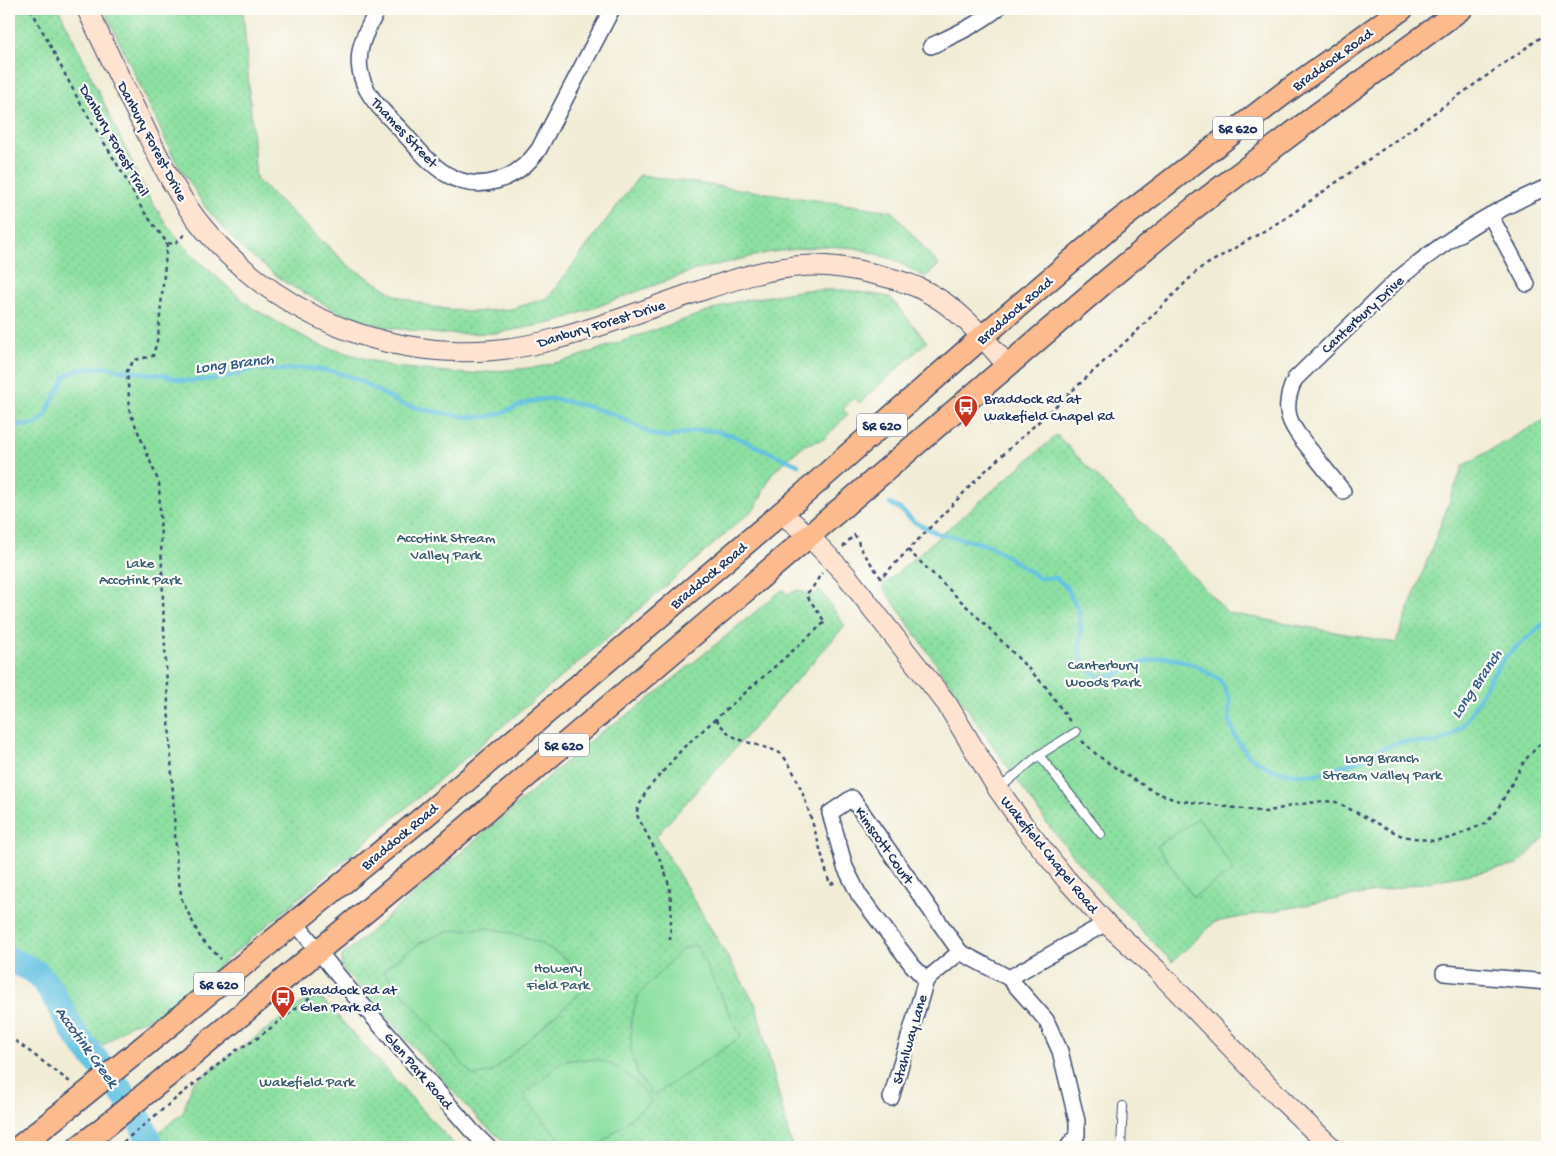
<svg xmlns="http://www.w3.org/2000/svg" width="1556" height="1156" viewBox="0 0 1556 1156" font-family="'Gochi Hand',sans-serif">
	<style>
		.park { fill: url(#park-dots); stroke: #548880 }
		.garden { fill: #8ce0a1; stroke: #548880 }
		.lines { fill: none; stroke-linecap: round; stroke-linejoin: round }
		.stream { stroke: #64c2e2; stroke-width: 4.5 }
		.river { stroke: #64c2e2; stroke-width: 26 }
		.lane-casing { stroke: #3b4b70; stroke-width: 10 }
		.street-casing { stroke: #3b4b70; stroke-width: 18 }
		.secondary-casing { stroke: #3b4b70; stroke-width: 22 }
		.primary-casing { stroke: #3b4b70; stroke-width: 25 }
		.path { stroke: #3b4b70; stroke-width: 2.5; stroke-dasharray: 4 4; stroke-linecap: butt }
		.lane { stroke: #fff; stroke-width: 8 }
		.street { stroke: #fff; stroke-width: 15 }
		.secondary { stroke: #fee3d1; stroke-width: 20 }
		.primary { stroke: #fcba8d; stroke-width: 22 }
		.primary-bridge-casing { stroke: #3b4b70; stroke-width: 25; stroke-linecap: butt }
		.path-bridge { stroke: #3b4b70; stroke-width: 2.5; stroke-dasharray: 4 4; stroke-linecap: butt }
		.primary-bridge { stroke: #fcba8d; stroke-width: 22 }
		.labels { text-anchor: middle; stroke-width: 4.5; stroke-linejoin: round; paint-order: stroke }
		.shield { fill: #fdfcf7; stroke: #5f6c8c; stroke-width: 1 }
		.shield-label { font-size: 14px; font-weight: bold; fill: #1b2f5e }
		.street-label { font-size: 15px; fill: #1b2f5e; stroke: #fdfcf7 }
		.poi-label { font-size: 15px; fill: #1b2f5e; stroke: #fdfcf7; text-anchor: start }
		.park-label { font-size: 15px; fill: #375b6f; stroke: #fdfcf7 }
		.water-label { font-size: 16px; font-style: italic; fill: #315b86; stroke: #fdfcf7 }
	</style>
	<defs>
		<pattern id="park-dots" width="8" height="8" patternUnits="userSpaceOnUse" patternTransform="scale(1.25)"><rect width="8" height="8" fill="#8ce0a1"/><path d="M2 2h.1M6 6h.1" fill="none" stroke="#78c08d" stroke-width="1.8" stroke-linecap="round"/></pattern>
	</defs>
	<rect width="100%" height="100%" fill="#fdfcf7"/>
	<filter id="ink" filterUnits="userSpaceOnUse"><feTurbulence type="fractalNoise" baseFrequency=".02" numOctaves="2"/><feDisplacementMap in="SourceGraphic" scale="10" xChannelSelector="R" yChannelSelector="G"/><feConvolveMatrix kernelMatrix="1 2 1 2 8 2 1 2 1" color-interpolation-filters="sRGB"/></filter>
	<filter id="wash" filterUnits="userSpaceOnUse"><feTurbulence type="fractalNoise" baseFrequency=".0096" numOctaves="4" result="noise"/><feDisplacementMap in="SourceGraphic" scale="20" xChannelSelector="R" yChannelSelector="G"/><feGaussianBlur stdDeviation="1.12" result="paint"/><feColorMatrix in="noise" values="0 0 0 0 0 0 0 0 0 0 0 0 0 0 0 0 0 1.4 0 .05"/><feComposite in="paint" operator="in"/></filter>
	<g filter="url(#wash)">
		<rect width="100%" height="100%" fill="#f1ecd5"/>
		<path class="park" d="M9 9H59L147 194 167 225 195 258 252 308 319 345 394 367 467 374 539 367 571 359 735 302 805 290H844L890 297 927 342 859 403 854 398 843 409 848 414 824 439 804 445 772 473 756 507 581 660 163 1013 128 1026 103 1046 9 963Z
			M104 9H243L256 179 349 266 397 296 433 307 472 312 511 309 548 298 640 175 892 211 939 265 925 277 892 259 856 248 824 246 771 252 695 270 556 322 497 333 439 334 385 327 337 311 286 283 241 248 206 208 174 158Z
			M1547 418V834L1518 865 1215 922 1172 962 1091 877 1049 826 882 586 1057 435 1228 613 1396 643 1463 466Z
			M783 589 787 594 799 590 812 596 820 590 845 626 656 836 756 1005 792 1147H511L481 1122 344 970 341 963 342 956 598 734 642 705Z
			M310 997 323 1000 456 1147H140L183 1113 192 1084Z"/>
		<path class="garden" d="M1199 818 1234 870 1193 897 1157 846Z
			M487 928C533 936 559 948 591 983L492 1072 473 1076 383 970 420 943 448 931Z
			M696 945 741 1037 653 1096 638 1075 631 1050V1018L639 994 682 949Z
			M579 1059C586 1060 596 1059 603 1061 623 1068 639 1084 651 1101L597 1147H567L523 1096 561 1062Z"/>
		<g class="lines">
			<path class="stream" d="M9 424 25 425 37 424 46 415 52 401 66 376 80 369 105 367 127 371 164 375 184 381 206 380 235 375 256 368 276 370 307 368 336 372 357 379 401 404 436 412 469 417H487L504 412 529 402 544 399H556L586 406 616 415 654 435 668 437 699 430 715 431 732 435 798 465
				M890 504 900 509 914 522 936 533 988 545 1007 556 1039 578H1056L1066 587 1079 611 1081 632 1079 650 1084 663 1094 674 1107 678 1142 663 1163 657 1179 660 1197 666 1220 680 1230 699 1229 718 1235 737 1248 755 1271 769 1294 774H1319L1363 759 1383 748 1400 742 1436 743 1450 737 1464 725 1491 677 1506 656 1547 621"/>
			<path class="river" d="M9 959C18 964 32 968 39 975 57 994 64 1020 80 1040 105 1073 139 1106 151 1147"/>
		</g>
	</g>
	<g filter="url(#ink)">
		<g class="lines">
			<defs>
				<path id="lane" d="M1039 755 1076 732
					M1000 788 1039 755 1101 834
					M1121 1147 1123 1106"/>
				<path id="street" d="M378 9C368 28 356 47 360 70 364 95 383 111 400 129 414 144 428 163 446 174 480 195 518 179 539 149L612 9
					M931 46C954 35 977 25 997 9
					M1490 215 1527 284
					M1343 491C1332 478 1322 465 1311 451 1291 426 1279 412 1295 379L1397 280C1443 241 1492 211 1547 187
					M295 922 353 994 471 1130 488 1147
					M1444 973 1547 982
					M1009 978 1106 923
					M926 980 912 965 859 895 845 867 830 813 852 798 960 952
					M891 1098 926 980 960 952 1009 978 1046 1020 1060 1051 1077 1121V1135L1068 1147"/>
				<path id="secondary" d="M87 9C104 45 121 81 139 117 158 156 176 196 205 230 245 277 300 315 359 334 422 355 491 357 555 339 603 327 649 308 696 292 730 281 764 269 801 266 826 264 850 268 874 274 890 278 908 282 923 290 958 307 982 336 1007 365
					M781 513 809 536 846 575 947 704 998 789 1027 830 1066 879 1106 923 1157 970 1281 1099 1331 1147"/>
				<path id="primary" d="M143 1047 426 815 806 492 982 337 1111 227 1283 94 1402 9
					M166 1077 434 855 746 590 1105 282 1194 208 1318 114 1461 9
					M19 1147 69 1107
					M79 1147 92 1137"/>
			</defs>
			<use href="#lane" class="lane-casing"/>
			<use href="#street" class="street-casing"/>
			<use href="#secondary" class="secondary-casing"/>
			<use href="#primary" class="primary-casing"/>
			<path class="path" d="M31 9 79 101 123 174 142 209 167 243 174 244 186 233
				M167 243 158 337 153 356 134 360 127 371 130 412 159 483 164 629 177 869 182 900 201 939 221 959
				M843 547 854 535 858 539 859 546 881 578 983 473 1137 331 1199 269 1286 218 1547 33
				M908 550 988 627 1046 687 1071 723
				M716 719C731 740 741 740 764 747 768 749 774 750 778 752 801 766 821 856 830 884L837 882
				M1082 741 1097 755 1123 773 1153 791 1175 800 1266 812 1295 805 1323 801 1336 802 1402 836 1433 841 1451 838 1486 823 1496 812 1525 760 1547 736
				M670 940C671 924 672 908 670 892 667 866 647 837 636 813L646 791 684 747 825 622 807 596V593C814 588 817 579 822 573
				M9 1036 70 1082
				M179 1096 235 1051 255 1040 317 992H332
				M123 1146 124 1147"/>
			<use href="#lane" class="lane"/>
			<use href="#street" class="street"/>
			<use href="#secondary" class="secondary"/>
			<use href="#primary" class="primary"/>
			<defs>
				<path id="primary-bridge" d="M69 1107 143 1047
					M92 1137 166 1077"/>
			</defs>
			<use href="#primary-bridge" class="primary-bridge-casing"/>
			<path class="path-bridge" d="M117 1147 179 1096"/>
			<use href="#primary-bridge" class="primary-bridge"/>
		</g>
	</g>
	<defs>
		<symbol id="bus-pin" viewBox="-11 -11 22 30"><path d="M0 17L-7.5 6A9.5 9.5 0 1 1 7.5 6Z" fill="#c8321e" stroke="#fdfcf7"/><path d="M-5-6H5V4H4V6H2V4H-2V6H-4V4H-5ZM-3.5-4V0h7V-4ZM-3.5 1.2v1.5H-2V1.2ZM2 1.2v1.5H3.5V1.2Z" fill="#fff"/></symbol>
	</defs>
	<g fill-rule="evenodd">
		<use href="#bus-pin" x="952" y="393" width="28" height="38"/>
		<use href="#bus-pin" x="269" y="984" width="28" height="38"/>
	</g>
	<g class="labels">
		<g class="shield">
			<rect x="1213" y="116.5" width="50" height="23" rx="4"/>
			<rect x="857" y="413.5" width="50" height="23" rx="4"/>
			<rect x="539" y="733.5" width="50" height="23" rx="4"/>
			<rect x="194" y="972.5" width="50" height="23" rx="4"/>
		</g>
		<g class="shield-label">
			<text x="1238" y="133">SR 620</text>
			<text x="882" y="430">SR 620</text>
			<text x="564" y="750">SR 620</text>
			<text x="219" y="989">SR 620</text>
		</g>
		<g class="street-label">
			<text transform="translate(1332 59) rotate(-36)" y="5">Braddock Road</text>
			<text transform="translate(405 132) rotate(47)" y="5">Thames Street</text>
			<text transform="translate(115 140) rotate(60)" y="5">Danbury Forest Trail</text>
			<text transform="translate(153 141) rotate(62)" y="5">Danbury Forest Drive</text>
			<text transform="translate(1014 310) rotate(-41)" y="5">Braddock Road</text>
			<text transform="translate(1362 314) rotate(-43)" y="5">Canterbury Drive</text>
			<text transform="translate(601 323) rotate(-17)" y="5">Danbury Forest Drive</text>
			<text transform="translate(708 575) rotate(-40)" y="5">Braddock Road</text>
			<text transform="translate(399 836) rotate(-40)" y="5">Braddock Road</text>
			<text transform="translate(885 845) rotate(55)" y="5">Kimscott Court</text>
			<text transform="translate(1050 854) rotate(51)" y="5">Wakefield Chapel Road</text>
			<text transform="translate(909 1039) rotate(-74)" y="5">Stahlway Lane</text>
			<text transform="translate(419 1070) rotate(49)" y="5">Glen Park Road</text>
		</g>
		<g class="poi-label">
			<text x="984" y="403">Braddock Rd at<tspan x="984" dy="17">Wakefield Chapel Rd</tspan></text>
			<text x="300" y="994">Braddock Rd at<tspan x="300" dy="17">Glen Park Rd</tspan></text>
		</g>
		<g class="park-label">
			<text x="446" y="542">Accotink Stream<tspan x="446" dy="17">Valley Park</tspan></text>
			<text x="140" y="567">Lake<tspan x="140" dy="17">Accotink Park</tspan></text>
			<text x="1103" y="669">Canterbury<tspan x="1103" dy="17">Woods Park</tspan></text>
			<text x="1382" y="762">Long Branch<tspan x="1382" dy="17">Stream Valley Park</tspan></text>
			<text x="558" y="972">Howery<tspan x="558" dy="17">Field Park</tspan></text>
			<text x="307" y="1086">Wakefield Park</text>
		</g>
		<g class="water-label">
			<text transform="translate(234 362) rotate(-7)" y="6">Long Branch</text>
			<text transform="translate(1475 683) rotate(-56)" y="6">Long Branch</text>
			<text transform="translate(88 1046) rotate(54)" y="6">Accotink Creek</text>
		</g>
	</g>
	<rect width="1556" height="1156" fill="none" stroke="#fdfcf7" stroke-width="30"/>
</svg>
